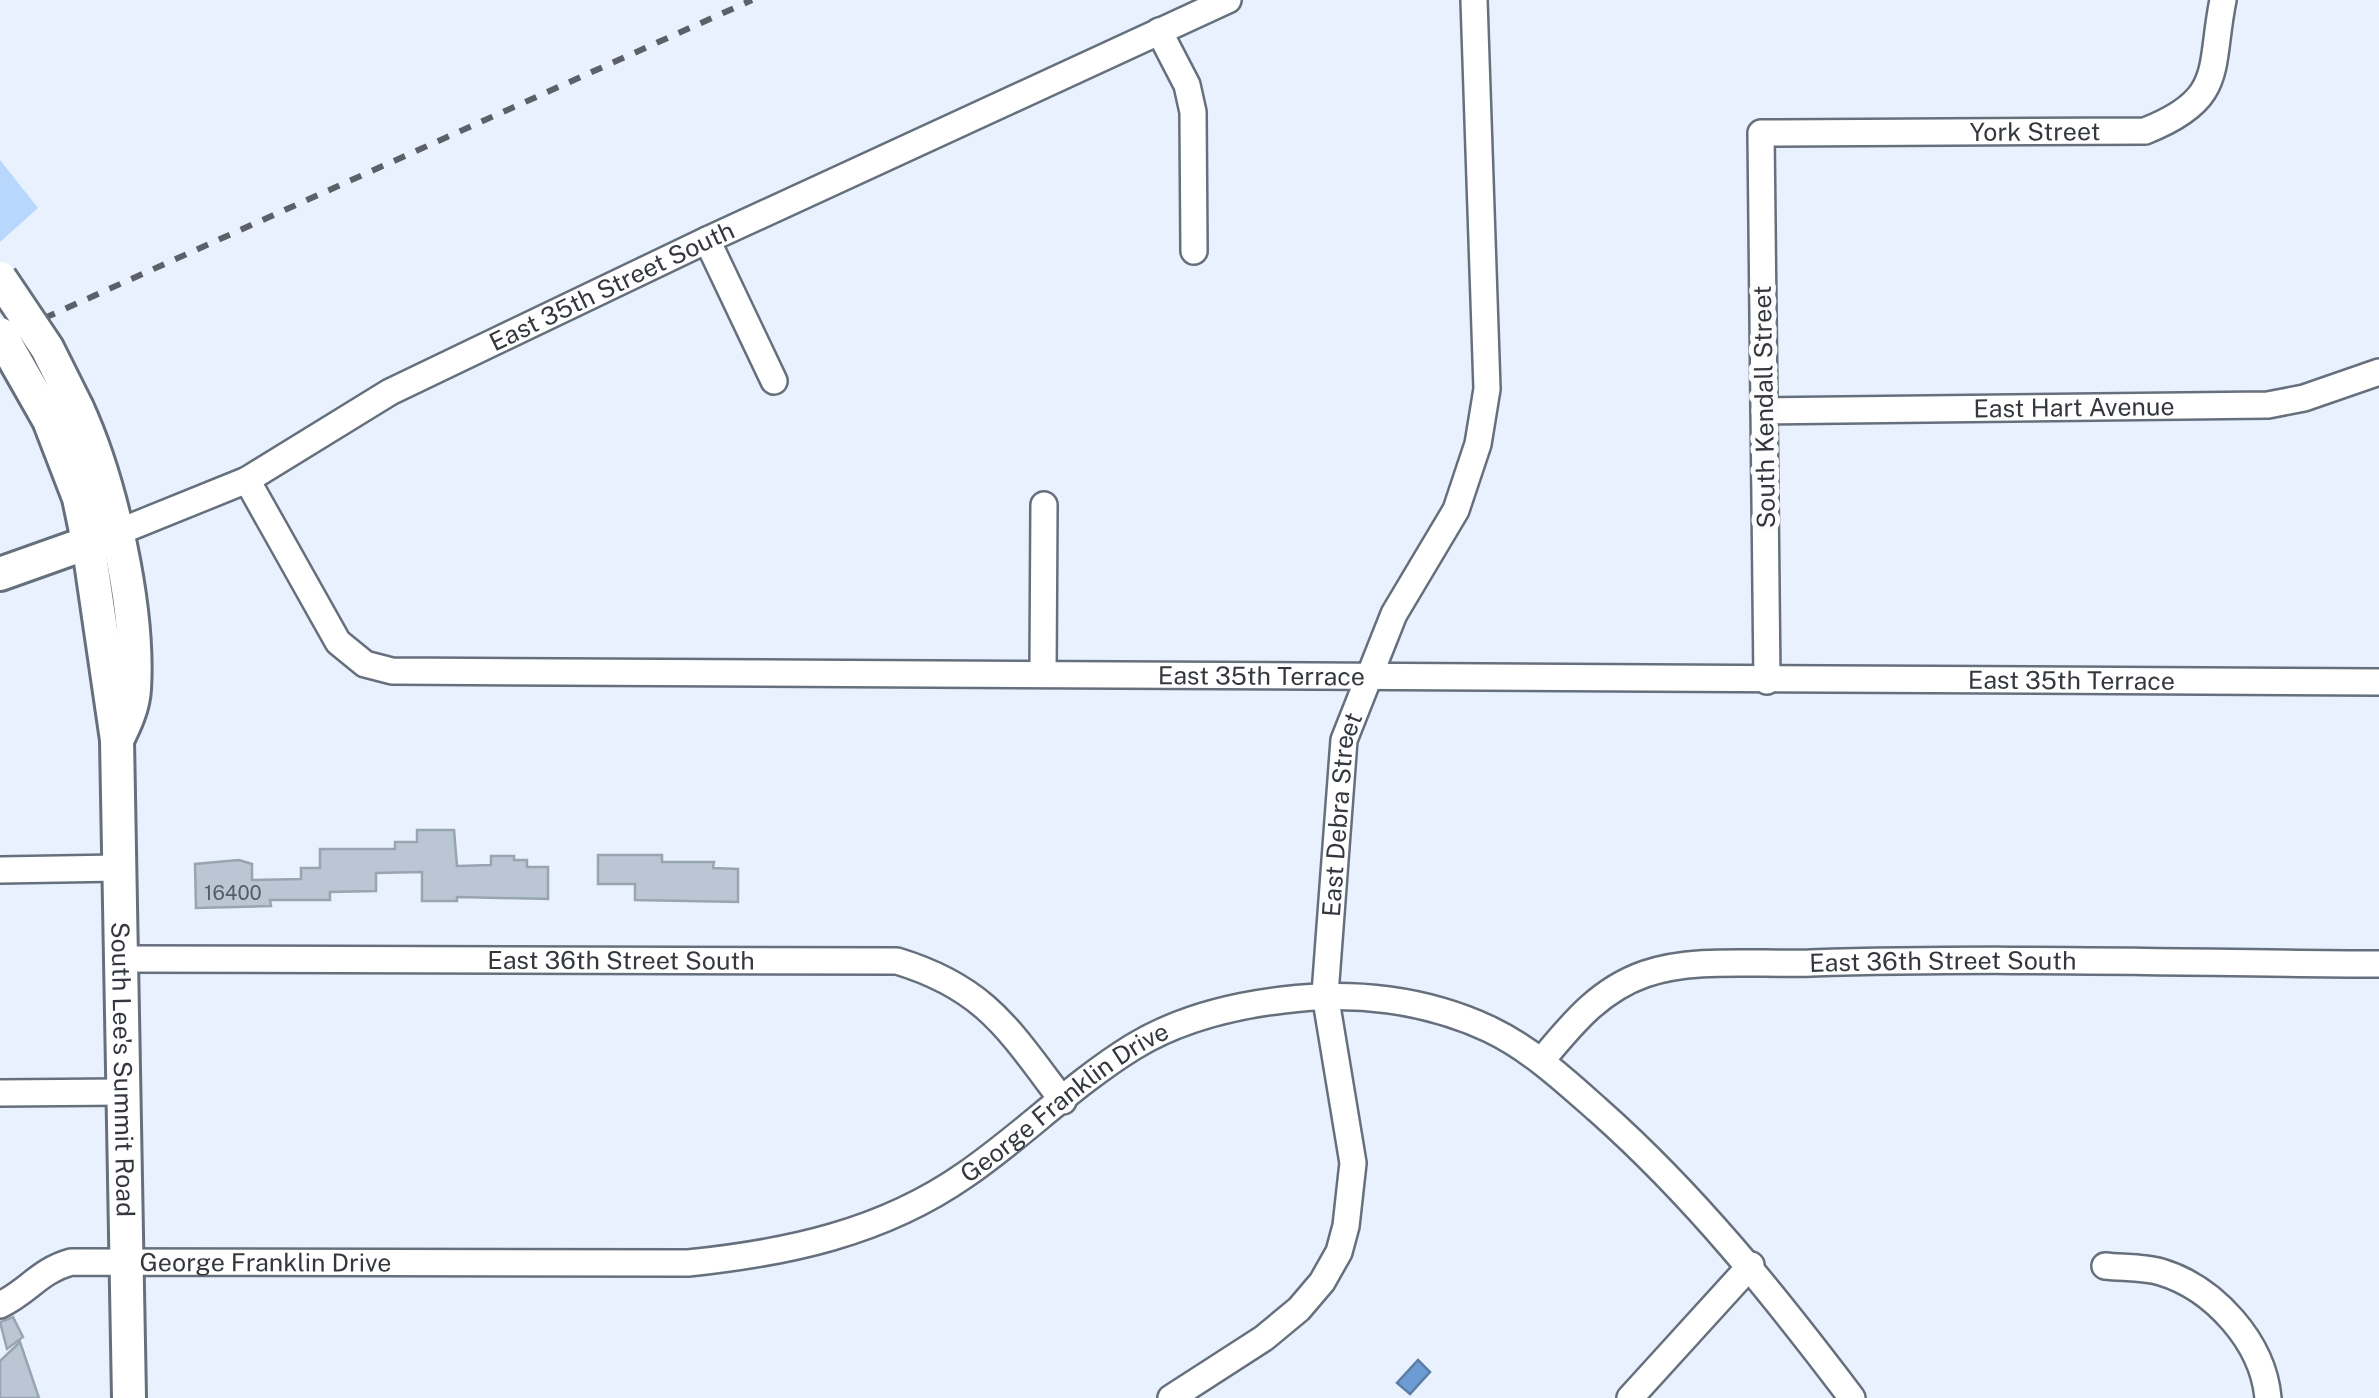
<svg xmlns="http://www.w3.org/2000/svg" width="2379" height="1398" viewBox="0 0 2379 1398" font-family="'Public Sans',sans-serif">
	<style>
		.green { fill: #b8d7fd }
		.water { fill: #6d9bd3; stroke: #5c7da6; stroke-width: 2.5 }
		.building { fill: #bbc6d4; stroke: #99a4b2; stroke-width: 2.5 }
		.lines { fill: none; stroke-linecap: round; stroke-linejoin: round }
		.minor-casing { stroke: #66707d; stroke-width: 30 }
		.major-casing { stroke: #66707d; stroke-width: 38 }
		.minor { stroke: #fff; stroke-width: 25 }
		.major { stroke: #fff; stroke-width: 32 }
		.rail { stroke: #5c6169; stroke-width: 6; stroke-dasharray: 12 12; stroke-linecap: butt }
		.major-bridge-casing { stroke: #66707d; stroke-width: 38; stroke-linecap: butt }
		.major-bridge { stroke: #fff; stroke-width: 32 }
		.labels { text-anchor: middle; stroke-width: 10; stroke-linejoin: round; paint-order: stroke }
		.number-label { font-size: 20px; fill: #565c64 }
		.street-label { font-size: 25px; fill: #34383e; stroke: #fdfdfd }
	</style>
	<rect width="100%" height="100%" fill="#e8f1fd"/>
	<path class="green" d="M0 160 38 208 0 242Z"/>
	<path class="water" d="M1418 1360 1430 1372 1410 1394 1397 1383Z"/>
	<path class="building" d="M417 830H454L457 866 491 865V856H514V860H527V867H548V899L457 897V901H422V872L376 873V891L330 892V900H270L271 906 196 908 195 864 239 860 252 864V880L301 879V868H320V849H395V842H417Z
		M598 855H662V862H714L713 868 738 869V902L635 900V884H598Z
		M13 1317 23 1337 7 1349 0 1322Z
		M20 1342 39 1398H0V1361Z"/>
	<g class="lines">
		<defs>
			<g id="minor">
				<path d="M1159 31 1187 85 1193 112 1194 251"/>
				<path d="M707 240 774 381"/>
				<path id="s1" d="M1764 411 2268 405 2304 398 2379 372"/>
				<path id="s2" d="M247 480 338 642 365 664 392 671 2379 682"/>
				<path id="s3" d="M116 533 247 480 390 392 707 240 1228 0"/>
				<path d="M1043 673 1044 505"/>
				<path id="s4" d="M1767 681 1761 133 2145 131C2226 99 2209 69 2223 0"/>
				<path d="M0 870 119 868"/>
				<path id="s5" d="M121 959 897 961C986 988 1009 1030 1063 1101"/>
				<path id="s6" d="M1542 1060C1572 1024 1599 990 1645 974 1694 957 1758 965 1811 963 2000 957 2190 963 2379 964"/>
				<path d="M0 1093 123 1092"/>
				<path d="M2105 1266C2123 1268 2144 1267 2161 1272 2214 1288 2263 1342 2268 1398"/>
				<path id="s7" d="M0 1305C29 1291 39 1271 71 1262L688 1263C786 1253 882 1233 965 1175 1022 1136 1073 1084 1133 1047 1177 1020 1232 1006 1283 1000 1353 991 1425 999 1489 1029 1531 1049 1564 1080 1598 1110 1695 1196 1774 1295 1852 1398"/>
				<path id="s8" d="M1171 1398 1264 1338 1299 1309 1322 1282 1339 1252 1346 1226 1353 1163 1325 994 1344 740 1394 614 1456 510 1478 444 1487 389 1474 0"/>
				<path d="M1630 1398 1751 1265"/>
			</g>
			<g id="major">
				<path d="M77 408C111 482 139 607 134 689 133 707 125 724 117 740"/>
				<path id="s9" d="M49 420 79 498 88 541 117 740 129 1398"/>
				<path d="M0 574 107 536"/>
			</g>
		</defs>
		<use href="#minor" class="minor-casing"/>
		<use href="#major" class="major-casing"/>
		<use href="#minor" class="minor"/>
		<use href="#major" class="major"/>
		<path class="rail" d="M0 338 752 0"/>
		<defs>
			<path id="major-bridge" d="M0 278 47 348 77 408
				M0 334 49 420"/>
		</defs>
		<use href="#major-bridge" class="major-bridge-casing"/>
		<use href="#major-bridge" class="major-bridge"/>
	</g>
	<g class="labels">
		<g class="number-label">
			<text x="233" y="900">16400</text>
		</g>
		<g class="street-label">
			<text dy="9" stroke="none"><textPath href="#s4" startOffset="822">York Street</textPath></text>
			<text dy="9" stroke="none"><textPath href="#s3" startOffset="555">East 35th Street South</textPath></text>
			<text transform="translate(1764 407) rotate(-91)" y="9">South Kendall Street</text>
			<text dy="9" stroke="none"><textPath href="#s1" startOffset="310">East Hart Avenue</textPath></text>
			<text dy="9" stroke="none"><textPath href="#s2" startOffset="1118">East 35th Terrace</textPath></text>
			<text dy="9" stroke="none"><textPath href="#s2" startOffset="1928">East 35th Terrace</textPath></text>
			<text dy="9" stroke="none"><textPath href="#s8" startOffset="668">East Debra Street</textPath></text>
			<text dy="9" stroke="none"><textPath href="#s5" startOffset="500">East 36th Street South</textPath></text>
			<text dy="9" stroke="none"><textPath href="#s6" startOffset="435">East 36th Street South</textPath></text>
			<text dy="9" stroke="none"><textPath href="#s9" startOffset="658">South Lee's Summit Road</textPath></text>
			<text dy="9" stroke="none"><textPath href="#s7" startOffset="1118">George Franklin Drive</textPath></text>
			<text dy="9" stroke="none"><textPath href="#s7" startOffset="278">George Franklin Drive</textPath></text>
		</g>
	</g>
</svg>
